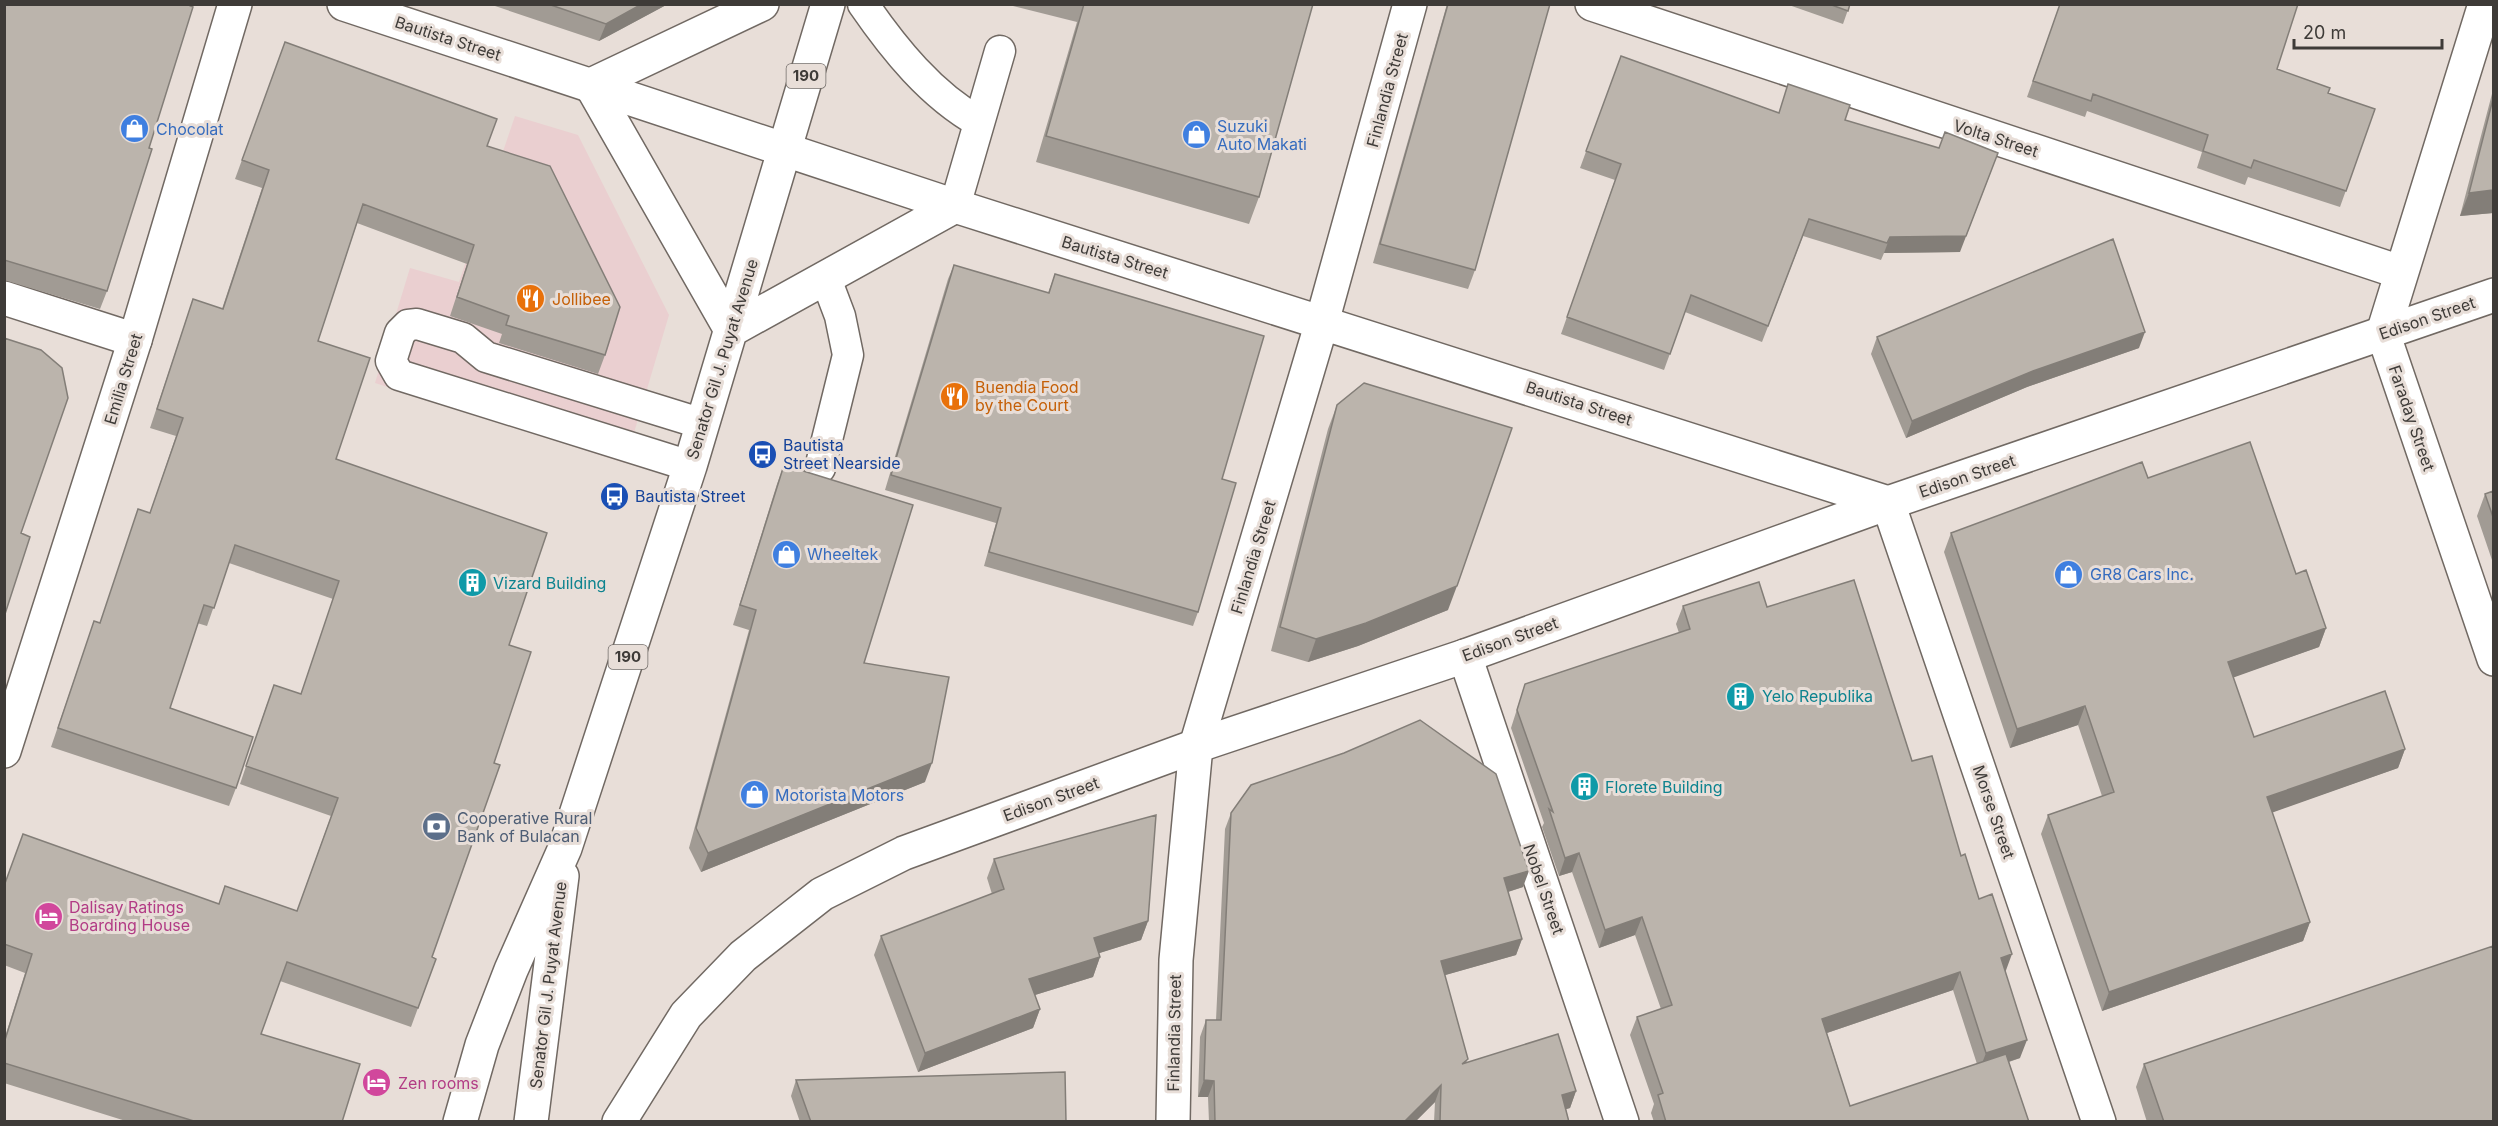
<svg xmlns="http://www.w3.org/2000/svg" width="2498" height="1126" viewBox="0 0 2498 1126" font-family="Inter,sans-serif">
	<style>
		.commercial { fill: #eacfd0 }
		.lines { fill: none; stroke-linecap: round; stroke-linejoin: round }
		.service-casing { stroke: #716963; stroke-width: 33 }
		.minor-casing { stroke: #716963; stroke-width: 36 }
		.tertiary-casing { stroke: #716963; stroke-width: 36 }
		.secondary-casing { stroke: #716963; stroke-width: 36 }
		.primary-casing { stroke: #716963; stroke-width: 36 }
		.service { stroke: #fff; stroke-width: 30 }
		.minor { stroke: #fff; stroke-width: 33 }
		.tertiary { stroke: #fff; stroke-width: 33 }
		.secondary { stroke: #fff; stroke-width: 33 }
		.primary { stroke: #fff; stroke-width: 33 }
		.wall { fill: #a19b94; fill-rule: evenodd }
		.shaded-wall { fill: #837e78 }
		.building { fill: #bbb4ac; stroke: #837e78; stroke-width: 1.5 }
		.labels { text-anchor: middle; stroke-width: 6; stroke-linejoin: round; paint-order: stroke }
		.shield { fill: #e8ded8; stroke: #716c68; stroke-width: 1.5 }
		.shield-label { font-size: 15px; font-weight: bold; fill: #3e3b38 }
		.street-label { font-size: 16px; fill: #3e3b38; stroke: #e8ded8 }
		.shop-label { font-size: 16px; fill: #366cbe; stroke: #e8ded8; text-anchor: start }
		.food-label { font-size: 16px; fill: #c56008; stroke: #e8ded8; text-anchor: start }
		.transit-label { font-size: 16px; fill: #164399; stroke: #e8ded8; text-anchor: start }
		.culture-label { font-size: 16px; fill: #0d838f; stroke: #e8ded8; text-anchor: start }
		.service-label { font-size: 16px; fill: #4e5e75; stroke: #e8ded8; text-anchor: start }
		.hotel-label { font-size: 16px; fill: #b23c85; stroke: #e8ded8; text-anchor: start }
	</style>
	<rect width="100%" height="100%" fill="#e8ded8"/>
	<path class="commercial" d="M515 116 578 135 669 315 625 463 375 383 410 268 459 282Z"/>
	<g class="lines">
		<defs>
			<path id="service" d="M863 4C894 49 931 95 979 122
				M955 206 1000 51
				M690 466 399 375 391 361 400 333 408 325 417 324 463 338 486 357 703 424
				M820 468 848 355 840 316 826 279"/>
			<path id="minor" d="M1592 4 2400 272
				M4 298 135 340
				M2383 333 2494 659
				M1888 503 2099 1122
				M1465 656 1622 1122
				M1173 1122 1176 960 1196 746"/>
			<path id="tertiary" d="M344 4 955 206 1888 503
				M2383 333 2485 4
				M1196 746 1322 322 1410 4
				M4 751 135 340 235 4"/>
			<path id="secondary" d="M619 1122 686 1015 743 956 822 894 904 853 1196 746 1465 656 1888 503 2494 295"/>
			<path id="primary" d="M731 330 591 85 762 4
				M731 330 955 206
				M460 1122 482 1045 511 970 565 848 690 466 828 4
				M531 1122 562 876"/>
		</defs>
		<use href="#service" class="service-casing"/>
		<use href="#minor" class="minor-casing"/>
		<use href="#tertiary" class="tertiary-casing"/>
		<use href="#secondary" class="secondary-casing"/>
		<use href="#primary" class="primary-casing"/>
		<use href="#service" class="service"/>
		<use href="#minor" class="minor"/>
		<use href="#tertiary" class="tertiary"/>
		<use href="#secondary" class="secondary"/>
		<use href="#primary" class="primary"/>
	</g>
	<path class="wall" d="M4 4 149 148 107 291 100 309 4 280Z
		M489 4H668L599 41Z
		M1005 4H1313L1259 197 1249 224 1036 162 1077 22Z
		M1447 4H1550L1475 270 1468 289 1373 263Z
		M1786 4H1850L1843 24Z
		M2060 4 2277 69 2328 93 2375 109 2340 207 2248 177 2245 185 2197 168 2202 152 2087 111 2085 117 2027 97Z
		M285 42 487 146 605 355 598 374 499 343 502 334 450 316 467 264 357 223 318 341 336 459 509 645 494 763 432 957 436 959 411 1027 280 981 261 1034 342 1122H129L4 1083V1040L25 973 4 965V886L297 911 331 816 240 784 267 704 301 694 333 599 229 563 207 626 197 623 170 708 236 788 229 806 51 747 94 621 100 623 138 509 150 513 176 436 150 428 193 299 222 309 262 188 235 179Z
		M1621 56 1778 113 1845 120 1960 252 1884 253 1881 260 1803 236 1762 342 1685 312 1664 370 1561 334 1615 180 1580 168Z
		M2493 90V213L2460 216Z
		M954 265 1048 293 1055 274 1222 479 1198 612 1193 626 984 566 996 523 885 490 948 279Z
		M1877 337 2139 348 2027 387 1906 438 1871 354Z
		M1337 405 1448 610 1358 646 1308 662 1271 651 1328 429Z
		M784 465 864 663 925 782 701 872 689 848 749 630 733 625 777 484Z
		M2148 478 2296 574 2326 628 2319 647 2233 677 2254 737 2405 749 2398 768 2272 812 2310 922 2303 941 2102 1011 2041 834 2048 815 2102 796 2078 725 2010 748 1944 552 1951 533Z
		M2493 491V563L2477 516 2485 494Z
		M1683 606 1767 607 1912 761 1961 856 1979 899 2005 973 2020 1058 2009 1062 2029 1122H1654L1651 1113 1654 1104 1630 1035 1637 1017 1661 1009 1635 935 1599 948 1572 872 1559 876 1542 827 1544 823 1511 728 1525 684 1679 633 1676 624ZM1953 990 1977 1064 1850 1106 1827 1033Z
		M1231 813 1523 887 1508 892 1522 939 1516 955 1445 975 1467 1063 1576 1091 1570 1108 1566 1109 1569 1122H1434L1435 1102 1415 1122H1209L1208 1097H1198L1200 1037 1206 1020H1216L1225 829Z
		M994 859 1148 921 1141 940 1099 953 1100 957 1093 977 1035 995 1040 1009 1033 1028 918 1072 874 955 881 936 992 894 987 878Z
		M2144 1064 2493 1122H2147L2136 1087Z
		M796 1080 1066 1122H800L791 1096Z"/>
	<path class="shaded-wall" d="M642 4H668L599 41 606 24Z
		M1992 169 1960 252 1884 253 1890 237Z
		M2493 190V213L2460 216 2469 193Z
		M2145 332 2139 348 2027 387 1906 438 1912 421 2033 371Z
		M1457 586 1448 610 1358 646 1308 662 1316 639Z
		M2326 628 2319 647 2221 682 2228 662Z
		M2085 706 2078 725 2010 748 2017 729Z
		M2405 749 2398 768 2260 817 2267 797Z
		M932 763 925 782 701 872 708 853Z
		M1579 853 1572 872 1559 876 1565 858Z
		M1529 871 1523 887 1498 895 1504 878Z
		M1642 917 1635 935 1599 948 1605 930Z
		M1148 921 1141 940 1087 957 1094 938Z
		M2310 922 2303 941 2102 1011 2109 992Z
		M1522 939 1516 955 1435 978 1441 961Z
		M2012 954 2005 973 2001 958Z
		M1100 957 1093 977 1022 999 1029 979Z
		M1960 972 1953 990 1815 1037 1822 1019Z
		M1040 1009 1033 1028 918 1072 925 1053Z
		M2027 1040 2020 1058 1979 1071 1986 1053Z
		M1204 1080 1214 1081 1208 1097H1198Z
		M1441 1085 1435 1102 1415 1122H1404Z
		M1576 1091 1570 1108 1556 1112 1562 1095Z"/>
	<path class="building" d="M4 4H186L193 7 149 148 152 149 107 291 4 260Z
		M548 4H642L606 24Z
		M1084 4H1313L1259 197 1046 136Z
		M1448 4H1550L1475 270 1380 244Z
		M1829 4H1850L1848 11Z
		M2060 4H2298L2277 69 2330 88 2328 93 2375 109 2346 191 2254 160 2251 168 2203 151 2208 135 2093 94 2091 101 2033 81Z
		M285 42 497 119 487 146 550 166 620 307 605 355 506 325 509 316 457 297 474 245 363 204 318 341 370 358 336 459 547 533 509 645 531 652 494 763 500 765 432 957 436 959 418 1008 287 962 261 1034 360 1064 342 1122H197L4 1063V1043L32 954 4 944V886L23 834 219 904 225 886 297 911 338 798 246 766 274 685 301 694 339 581 235 545 214 608 204 605 170 708 253 737 236 788 58 728 94 621 100 623 138 509 150 513 183 418 157 409 193 299 223 309 269 170 242 160Z
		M1621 56 1779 113 1788 84 1850 105 1845 120 1939 148 1945 132 1998 153 1966 236 1890 237 1887 243 1809 219 1768 326 1691 295 1670 354 1567 317 1621 164 1586 151Z
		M2493 99V190L2469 193Z
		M2113 239 2145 332 2033 371 1912 421 1877 337Z
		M954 265 1049 293 1055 274 1264 336 1222 479 1236 483 1198 612 989 552 1001 508 891 475Z
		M4 338 41 350 62 368 68 398 21 533 30 537 5 614Z
		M1364 383 1512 428 1457 586 1366 623 1316 639 1280 627 1337 405Z
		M2250 442 2296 574 2306 570 2326 628 2228 662 2254 737 2385 691 2405 749 2267 797 2310 922 2109 992 2048 815 2114 792 2085 706 2017 729 1951 533 2142 462 2148 478Z
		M784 465 913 505 864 663 949 677 932 763 708 853 696 828 756 610 740 605Z
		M2493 491V517L2485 494Z
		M1854 580 1912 761 1932 756 1961 856 1965 854 1979 899 1992 894 2012 954 2001 958 2027 1040 1986 1053 1960 972 1822 1019 1850 1106 2006 1054 2029 1122H1666L1658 1095 1663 1093 1637 1017 1672 1005 1642 917 1605 930 1579 853 1565 858 1549 809 1553 812 1517 710 1525 684 1690 629 1683 606 1759 582 1767 607Z
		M1420 720 1496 774 1529 871 1504 878 1522 939 1441 961 1468 1059 1462 1064 1558 1034 1576 1091 1562 1095 1569 1122H1440L1441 1085 1404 1122H1215L1214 1081 1204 1080 1206 1020H1221L1231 813 1251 785 1344 753Z
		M1156 815 1148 921 1094 938 1100 957 1029 979 1040 1009 925 1053 881 936 1004 889 994 859Z
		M2493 946V1122H2164L2144 1064Z
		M1065 1072 1066 1122H811L796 1080Z"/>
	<defs>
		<symbol id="shop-disc" viewBox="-11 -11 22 22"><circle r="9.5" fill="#3f7fe0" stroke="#e8ded8"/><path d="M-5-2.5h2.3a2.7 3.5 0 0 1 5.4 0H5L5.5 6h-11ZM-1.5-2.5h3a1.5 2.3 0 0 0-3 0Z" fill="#fff"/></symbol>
		<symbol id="restaurant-disc" viewBox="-11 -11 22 22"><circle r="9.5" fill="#e8710a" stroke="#e8ded8"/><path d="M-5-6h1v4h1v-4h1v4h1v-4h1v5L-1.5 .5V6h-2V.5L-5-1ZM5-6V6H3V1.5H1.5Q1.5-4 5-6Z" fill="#fff"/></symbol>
		<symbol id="bus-disc" viewBox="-11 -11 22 22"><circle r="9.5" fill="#1a4fb4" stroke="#e8ded8"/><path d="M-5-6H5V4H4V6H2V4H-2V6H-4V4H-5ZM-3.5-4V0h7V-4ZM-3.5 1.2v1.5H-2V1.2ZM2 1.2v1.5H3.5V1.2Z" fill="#fff"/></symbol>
		<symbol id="building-disc" viewBox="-11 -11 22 22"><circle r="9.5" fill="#0f9aa8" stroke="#e8ded8"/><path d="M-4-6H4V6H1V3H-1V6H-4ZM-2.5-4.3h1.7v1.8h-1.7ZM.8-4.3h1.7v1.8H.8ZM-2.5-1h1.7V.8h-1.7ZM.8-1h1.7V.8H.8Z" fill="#fff"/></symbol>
		<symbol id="bank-disc" viewBox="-11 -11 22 22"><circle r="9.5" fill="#5c6f8a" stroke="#e8ded8"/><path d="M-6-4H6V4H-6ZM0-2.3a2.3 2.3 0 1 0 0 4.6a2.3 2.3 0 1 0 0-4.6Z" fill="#fff"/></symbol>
		<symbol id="hotel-disc" viewBox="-11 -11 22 22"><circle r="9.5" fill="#d1479c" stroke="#e8ded8"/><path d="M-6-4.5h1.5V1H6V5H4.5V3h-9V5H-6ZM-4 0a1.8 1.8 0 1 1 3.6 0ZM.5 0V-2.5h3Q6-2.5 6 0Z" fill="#fff"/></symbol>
	</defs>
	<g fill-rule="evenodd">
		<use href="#shop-disc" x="118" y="112" width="33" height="33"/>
		<use href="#shop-disc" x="1180" y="118" width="33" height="33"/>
		<use href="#restaurant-disc" x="514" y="282" width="33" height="33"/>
		<use href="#restaurant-disc" x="938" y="380" width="33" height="33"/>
		<use href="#bus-disc" x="746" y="438" width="33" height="33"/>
		<use href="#bus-disc" x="598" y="480" width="33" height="33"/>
		<use href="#shop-disc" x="770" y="538" width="33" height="33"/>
		<use href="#shop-disc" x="2052" y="558" width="33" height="33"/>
		<use href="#building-disc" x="456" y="566" width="33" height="33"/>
		<use href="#building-disc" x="1724" y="680" width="33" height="33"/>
		<use href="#building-disc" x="1568" y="770" width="33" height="33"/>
		<use href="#shop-disc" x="738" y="778" width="33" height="33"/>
		<use href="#bank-disc" x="420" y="810" width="33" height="33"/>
		<use href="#hotel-disc" x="32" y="900" width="33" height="33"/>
		<use href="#hotel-disc" x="360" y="1066" width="33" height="33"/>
	</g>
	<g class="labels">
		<g class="shield">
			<rect x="786.5" y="64" width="39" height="24" rx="4.5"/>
			<rect x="608.5" y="645" width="39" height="24" rx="4.5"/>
		</g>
		<g class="shield-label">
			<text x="806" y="81">190</text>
			<text x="628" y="662">190</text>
		</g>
		<g class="street-label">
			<text transform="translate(448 38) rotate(18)" y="6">Bautista Street</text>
			<text transform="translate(1387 90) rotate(-75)" y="6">Finlandia Street</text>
			<text transform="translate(1996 138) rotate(18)" y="6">Volta Street</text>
			<text transform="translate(1115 257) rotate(17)" y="6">Bautista Street</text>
			<text transform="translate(2427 318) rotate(-19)" y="6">Edison Street</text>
			<text transform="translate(722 359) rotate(-73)" y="6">Senator Gil J. Puyat Avenue</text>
			<text transform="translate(123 379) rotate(-73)" y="6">Emilia Street</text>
			<text transform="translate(1579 403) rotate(18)" y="6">Bautista Street</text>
			<text transform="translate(2412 418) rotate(71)" y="6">Faraday Street</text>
			<text transform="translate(1967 476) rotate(-19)" y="6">Edison Street</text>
			<text transform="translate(1253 557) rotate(-73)" y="6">Finlandia Street</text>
			<text transform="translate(1510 639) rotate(-20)" y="6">Edison Street</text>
			<text transform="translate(1051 799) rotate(-20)" y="6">Edison Street</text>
			<text transform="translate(1994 812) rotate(71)" y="6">Morse Street</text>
			<text transform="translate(1544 889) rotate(71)" y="6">Nobel Street</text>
			<text transform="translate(548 985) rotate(-83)" y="6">Senator Gil J. Puyat Avenue</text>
			<text transform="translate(1174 1033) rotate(-89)" y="6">Finlandia Street</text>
		</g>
		<g class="shop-label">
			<text x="1217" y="132">Suzuki<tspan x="1217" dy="18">Auto Makati</tspan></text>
			<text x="156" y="135">Chocolat</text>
			<text x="807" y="560">Wheeltek</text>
			<text x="2090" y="580">GR8 Cars Inc.</text>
			<text x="775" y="801">Motorista Motors</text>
		</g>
		<g class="food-label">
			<text x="552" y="305">Jollibee</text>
			<text x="975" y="393">Buendia Food<tspan x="975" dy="18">by the Court</tspan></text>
		</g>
		<g class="transit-label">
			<text x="783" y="451">Bautista<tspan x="783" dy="18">Street Nearside</tspan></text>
			<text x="635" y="502">Bautista Street</text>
		</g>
		<g class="culture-label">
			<text x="493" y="589">Vizard Building</text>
			<text x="1762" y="702">Yelo Republika</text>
			<text x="1605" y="793">Florete Building</text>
		</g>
		<g class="service-label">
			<text x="457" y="824">Cooperative Rural<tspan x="457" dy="18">Bank of Bulacan</tspan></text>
		</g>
		<g class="hotel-label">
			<text x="69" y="913">Dalisay Ratings<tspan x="69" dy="18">Boarding House</tspan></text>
			<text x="398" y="1089">Zen rooms</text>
		</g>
	</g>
	<rect width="2498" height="1126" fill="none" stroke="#3e3b38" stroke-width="12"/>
	<path d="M2294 39v9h148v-9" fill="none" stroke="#3e3b38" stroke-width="3"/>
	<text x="2303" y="39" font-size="18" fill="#3e3b38" stroke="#e8ded8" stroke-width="4.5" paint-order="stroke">20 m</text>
</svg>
